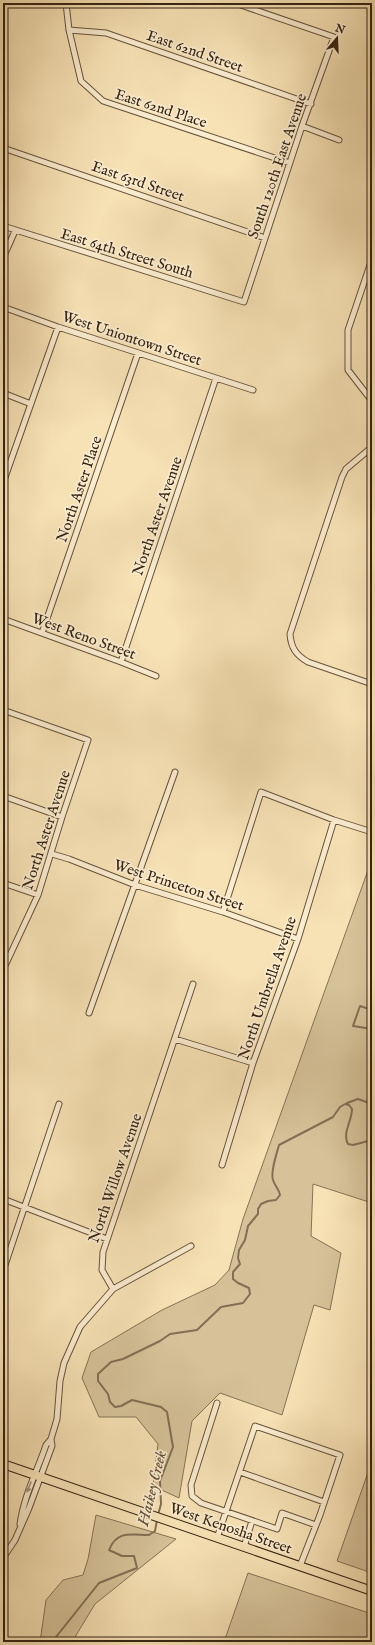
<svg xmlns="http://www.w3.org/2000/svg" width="375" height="1645" viewBox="0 0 375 1645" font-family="'IM FELL English',serif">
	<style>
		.green { fill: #d6c299; stroke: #867256 }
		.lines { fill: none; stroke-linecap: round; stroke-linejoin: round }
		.stream { stroke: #826f53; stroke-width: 2 }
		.minor-casing { stroke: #66533b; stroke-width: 7 }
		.primary-casing { stroke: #352312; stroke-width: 10 }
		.minor { stroke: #faeccf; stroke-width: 5 }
		.primary { stroke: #f7e2b5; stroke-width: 8 }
		.oneway { fill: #a1927a }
		.labels { text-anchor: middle; stroke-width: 3.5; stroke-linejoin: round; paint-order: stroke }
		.street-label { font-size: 15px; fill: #352312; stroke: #faeccf }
		.water-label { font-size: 16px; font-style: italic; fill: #624f38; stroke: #faeccf }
	</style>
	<rect width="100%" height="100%" fill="#f7e2b5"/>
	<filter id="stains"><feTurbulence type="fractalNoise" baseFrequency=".005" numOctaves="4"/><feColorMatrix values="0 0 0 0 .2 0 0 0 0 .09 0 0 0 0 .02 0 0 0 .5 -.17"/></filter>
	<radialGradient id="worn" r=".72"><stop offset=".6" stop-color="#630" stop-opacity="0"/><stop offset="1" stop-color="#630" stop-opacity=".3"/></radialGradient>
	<path class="green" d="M372 859V1203L313 1184 311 1236 341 1253 330 1310 314 1305 282 1415 220 1393 192 1421 179 1498 153 1486 158 1444 136 1417H99L82 1378 91 1352 162 1310 215 1285 229 1270 243 1219Z
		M372 1461V1573L337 1561Z
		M96 1515 176 1539 95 1604 72 1642H40L46 1600 63 1580 83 1575 88 1559Z
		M248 1573 372 1614V1642H224Z"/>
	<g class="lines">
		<path class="stream" d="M372 1010 360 1006 353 1026 372 1029
			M372 1078V1083
			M347 1103 358 1099 372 1104
			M158 1515 161 1504 160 1481 173 1447 167 1412 161 1407 132 1400 121 1406 115 1407 110 1402 108 1394 98 1381V1374L111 1362 123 1359 160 1341 170 1334 197 1330 221 1307 243 1303 250 1294 249 1288 238 1283 233 1279V1272L240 1264 238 1258 239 1250 245 1240 248 1226 258 1214V1209L261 1204 268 1201 276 1200 280 1195C279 1189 275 1186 273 1180 270 1172 277 1153 279 1145L333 1117 340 1107 345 1104 349 1105 352 1109C352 1121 342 1133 348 1144L353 1145 372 1140
			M52 1642 99 1583 137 1568 134 1556H122L109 1550C117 1530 131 1535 149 1535L155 1531 157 1520"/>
		<defs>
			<path id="minor" d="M66 3 69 30 81 81 103 101 290 163
				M69 30 106 33 311 104
				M3 94V108
				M302 126 339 140
				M3 148 265 238
				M3 226 244 302 302 126 334 37 235 3
				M3 258 15 231
				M372 259 348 330V370L372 401
				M3 307 58 327 253 390
				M3 393 31 404
				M372 447 346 469 342 477 290 634C291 648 296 655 308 662L372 684
				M3 483 58 327
				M3 619 121 662 156 676
				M42 633 138 353
				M121 662 216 378
				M3 710 88 740 62 817 38 895 3 970
				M3 796 62 817
				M52 854 69 859 135 885 223 912 298 939
				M3 883 38 895
				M223 912 261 792 334 820 372 832
				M89 1013 175 772
				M175 1039 253 1063
				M222 1165 253 1063 298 939 334 820
				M3 1199 107 1239
				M3 1271 59 1104
				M113 1289 102 1270 103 1252 193 984
				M217 1403 191 1485 192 1496 201 1503 277 1529 282 1513 316 1525
				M240 1472 324 1502
				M20 1524C24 1495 37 1472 46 1445L51 1439
				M217 1538 255 1426 340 1455 320 1515 300 1566
				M244 1547 252 1521
				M3 1558 15 1540 29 1508 52 1446 51 1439 57 1419 60 1381 64 1363 80 1327 113 1289 191 1246"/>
			<path id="primary" d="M3 1464 372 1591"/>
		</defs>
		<use href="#minor" class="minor-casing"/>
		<use href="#primary" class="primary-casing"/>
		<use href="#minor" class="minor"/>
		<use href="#primary" class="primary"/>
	</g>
	<defs><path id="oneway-solid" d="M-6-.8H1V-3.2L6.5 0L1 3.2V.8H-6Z"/></defs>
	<use class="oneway" href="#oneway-solid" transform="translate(29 1487) rotate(112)"/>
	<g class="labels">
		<g class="street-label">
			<text transform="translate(195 51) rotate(19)" y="5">East 62nd Street</text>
			<text transform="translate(161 108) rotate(18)" y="5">East 62nd Place</text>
			<text transform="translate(277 166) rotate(-71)" y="5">South 120th East Avenue</text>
			<text transform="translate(138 181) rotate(19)" y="5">East 63rd Street</text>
			<text transform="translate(127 253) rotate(17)" y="5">East 64th Street South</text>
			<text transform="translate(132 338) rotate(18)" y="5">West Uniontown Street</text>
			<text transform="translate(79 489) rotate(-71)" y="5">North Aster Place</text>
			<text transform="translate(157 516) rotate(-71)" y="5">North Aster Avenue</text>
			<text transform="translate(84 636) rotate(20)" y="5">West Reno Street</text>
			<text transform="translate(46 830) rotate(-72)" y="5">North Aster Avenue</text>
			<text transform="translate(179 885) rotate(18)" y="5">West Princeton Street</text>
			<text transform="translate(267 988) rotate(-71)" y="5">North Umbrella Avenue</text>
			<text transform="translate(115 1178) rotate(-71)" y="5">North Willow Avenue</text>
			<text transform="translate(231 1528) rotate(19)" y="5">West Kenosha Street</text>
		</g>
		<g class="water-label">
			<text transform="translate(151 1488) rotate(-76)" y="6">Haikey Creek</text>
		</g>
	</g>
	<rect width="375" height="1645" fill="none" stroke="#f7e2b5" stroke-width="16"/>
	<rect x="4" y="4" width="367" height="1637" fill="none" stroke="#352312" stroke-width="2"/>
	<rect x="8" y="8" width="359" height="1629" fill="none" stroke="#352312"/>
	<g transform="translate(337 38) rotate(19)" stroke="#faeccf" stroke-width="3" paint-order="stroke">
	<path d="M0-3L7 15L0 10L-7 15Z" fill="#352312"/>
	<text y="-6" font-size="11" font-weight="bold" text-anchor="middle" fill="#352312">N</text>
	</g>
	<rect width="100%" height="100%" filter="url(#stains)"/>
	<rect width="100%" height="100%" fill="url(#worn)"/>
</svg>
